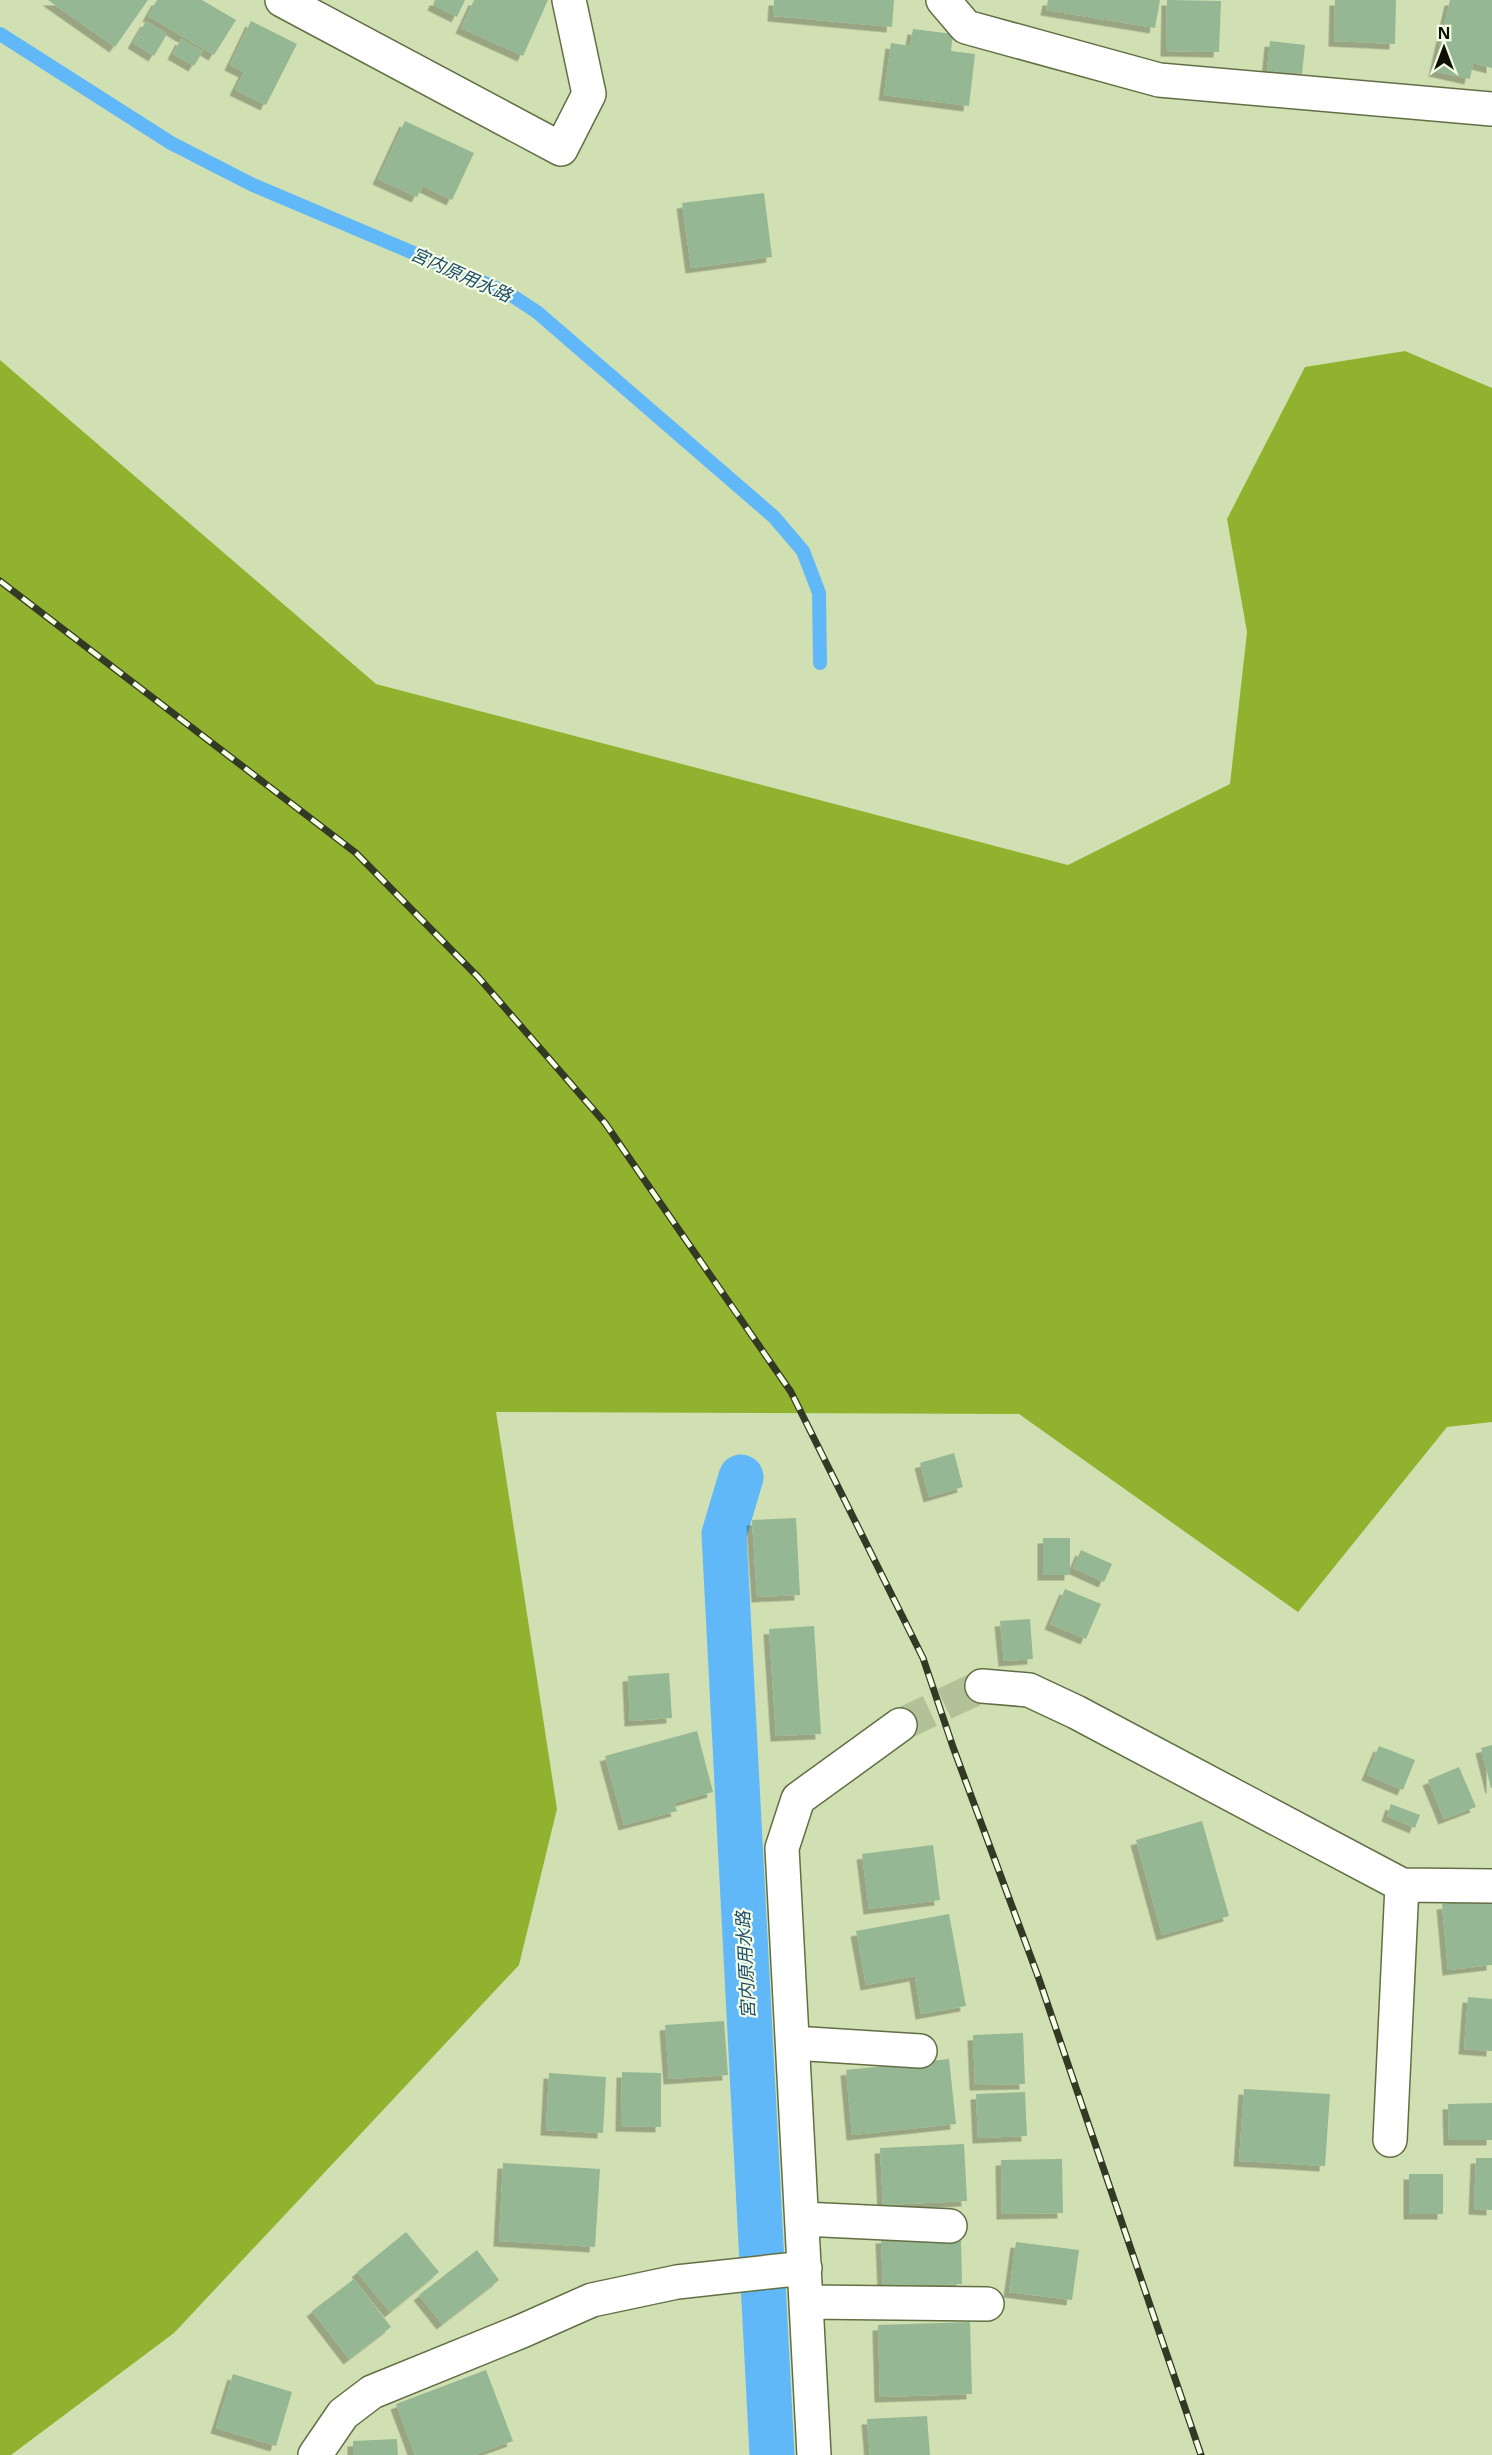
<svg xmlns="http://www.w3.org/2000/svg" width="1492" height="2455" viewBox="0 0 1492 2455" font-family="'Open Sans','Noto Sans JP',sans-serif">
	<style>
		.forest { fill: #91b22e }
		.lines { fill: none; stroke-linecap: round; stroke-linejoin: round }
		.stream { stroke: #61b8f9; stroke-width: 14 }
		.canal { stroke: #61b8f9; stroke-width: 45 }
		.building { fill: #95b793; filter: url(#shadow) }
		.minor-tunnel { stroke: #b3c198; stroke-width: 33; stroke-dasharray: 33 16; stroke-linecap: butt }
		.minor-casing { stroke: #626f45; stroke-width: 36 }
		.minor { stroke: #fff; stroke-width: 33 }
		.rail-casing { stroke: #323925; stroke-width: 7 }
		.rail { stroke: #f6fee6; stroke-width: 4.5; stroke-dasharray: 14; stroke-linecap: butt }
		.labels { text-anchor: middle; stroke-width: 4.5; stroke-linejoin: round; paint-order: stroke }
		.water-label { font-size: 18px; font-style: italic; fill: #1e4c6d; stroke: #f6fee6 }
	</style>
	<defs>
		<filter id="shadow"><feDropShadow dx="-5.5" dy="5.5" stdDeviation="0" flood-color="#0004"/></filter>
	</defs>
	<rect width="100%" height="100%" fill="#d1e0b2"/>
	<path class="forest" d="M1405 351 1492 388V1422L1447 1427 1298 1612 1019 1414 496 1412 557 1809 519 1965 174 2333 11 2455H0V360L376 684 1068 865 1230 784 1247 632 1227 519 1305 367Z"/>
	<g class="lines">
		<path class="stream" d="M0 34 171 143 253 185 508 293 537 312 774 517 803 551 819 593 820 663"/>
		<path class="canal" d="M741 1477 724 1534 772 2455"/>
	</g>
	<path class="building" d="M48 0H148L115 47Z
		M157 0H202L236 20 214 55 148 16Z
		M435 0H465L457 17 433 5Z
		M474 0H548L523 56 461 28Z
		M774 0H894L892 27 773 16Z
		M1048 0H1160L1155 28 1046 10Z
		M1167 0 1221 1 1219 52 1166 51Z
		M1335 0H1396L1395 44 1334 41Z
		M1450 0H1492V68L1473 63 1470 79 1434 71Z
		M146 21 167 34 154 56 133 43Z
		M251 21 297 44 266 105 235 90 244 72 230 65Z
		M913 29 953 34 951 51 975 54 969 106 884 95 891 43 910 46Z
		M181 39 203 51 194 66 173 54Z
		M1270 41 1305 45 1302 74 1267 71Z
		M405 121 474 153 452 200 423 186 417 197 378 179Z
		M764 193 772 257 691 268 682 203Z
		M954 1453 963 1487 929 1497 920 1463Z
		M796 1518 800 1595 757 1597 752 1520Z
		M1043 1538H1070V1575H1043Z
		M1081 1550 1112 1564 1104 1582 1073 1568Z
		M1065 1589 1101 1604 1086 1639 1050 1624Z
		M1030 1619 1033 1659 1004 1661 1000 1621Z
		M814 1626 821 1734 776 1736 769 1629Z
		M669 1673 672 1718 630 1721 628 1676Z
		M697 1731 713 1792 674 1803 677 1811 624 1825 605 1756Z
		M1492 1745V1788H1491L1481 1748Z
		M1379 1746 1415 1760 1403 1790 1367 1775Z
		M1459 1767 1476 1807 1444 1819 1428 1780Z
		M1391 1804 1420 1815 1415 1828 1387 1816Z
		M1202 1821 1229 1916 1162 1935 1136 1840Z
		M933 1845 940 1900 869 1909 862 1854Z
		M1492 1899V1965L1448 1970 1442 1904Z
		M949 1914 966 2006 921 2014 915 1976 866 1985 856 1931Z
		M1468 1997 1492 1999V2051L1464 2049Z
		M724 2021 728 2075 669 2079 665 2025Z
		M1023 2033 1025 2084 975 2085 973 2035Z
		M949 2059 956 2124 852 2135 846 2070Z
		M622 2072 661 2073V2127L621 2126Z
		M549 2073 606 2077 603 2133 546 2130Z
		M1244 2089 1330 2094 1325 2166 1239 2161Z
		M1025 2092 1027 2136 978 2138 976 2094Z
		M1492 2103V2140H1449L1448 2104Z
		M964 2144 967 2201 883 2205 880 2148Z
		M1476 2158H1492V2210L1474 2209Z
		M1062 2159 1063 2213 1002 2214 1001 2160Z
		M503 2163 600 2169 595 2247 499 2241Z
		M1409 2174H1443V2214H1409Z
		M406 2232 439 2272 390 2312 357 2272Z
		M961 2236 962 2284 883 2286 881 2238Z
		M1016 2242 1079 2250 1072 2300 1009 2292Z
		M477 2250 499 2280 442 2324 419 2295Z
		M354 2279 391 2327 349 2359 312 2311Z
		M970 2322 972 2394 880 2397 878 2325Z
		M486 2370 513 2441 474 2455H415L396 2404Z
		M233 2374 292 2392 276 2446 216 2428Z
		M927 2416 930 2455H870L867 2419Z
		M397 2439 398 2455H353V2441Z"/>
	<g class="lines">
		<path class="minor-tunnel" d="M900 1725 982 1686"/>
		<defs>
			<path id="minor" d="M282 0 561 149 589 94 569 0
				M943 0 966 27 1159 80 1492 109
				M982 1686 1029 1690 1076 1712 1402 1885 1492 1886
				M793 2043 920 2051
				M1390 2140 1402 1885
				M803 2219 950 2226
				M807 2302 987 2304
				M315 2455 343 2414 372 2392 522 2331 592 2300 677 2282 805 2268
				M814 2455 782 1848 798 1799 900 1725"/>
		</defs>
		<use href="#minor" class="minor-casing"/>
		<use href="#minor" class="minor"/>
		<defs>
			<path id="rail" d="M0 581 356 853 479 978 605 1123 791 1392 923 1658 953 1747 1039 1979 1201 2455"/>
		</defs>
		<use href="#rail" class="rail-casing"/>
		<use href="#rail" class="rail"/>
	</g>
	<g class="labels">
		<g class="water-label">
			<text transform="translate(461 275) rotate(24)" y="6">宮内原用水路</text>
			<text transform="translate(746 1965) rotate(-93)" y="6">宮内原用水路</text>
		</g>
	</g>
	<g transform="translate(1444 48)" stroke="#f6fee6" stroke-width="4.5" paint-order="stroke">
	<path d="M0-4.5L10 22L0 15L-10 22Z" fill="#0c1103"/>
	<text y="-9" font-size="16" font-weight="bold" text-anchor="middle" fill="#0c1103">N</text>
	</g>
</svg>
